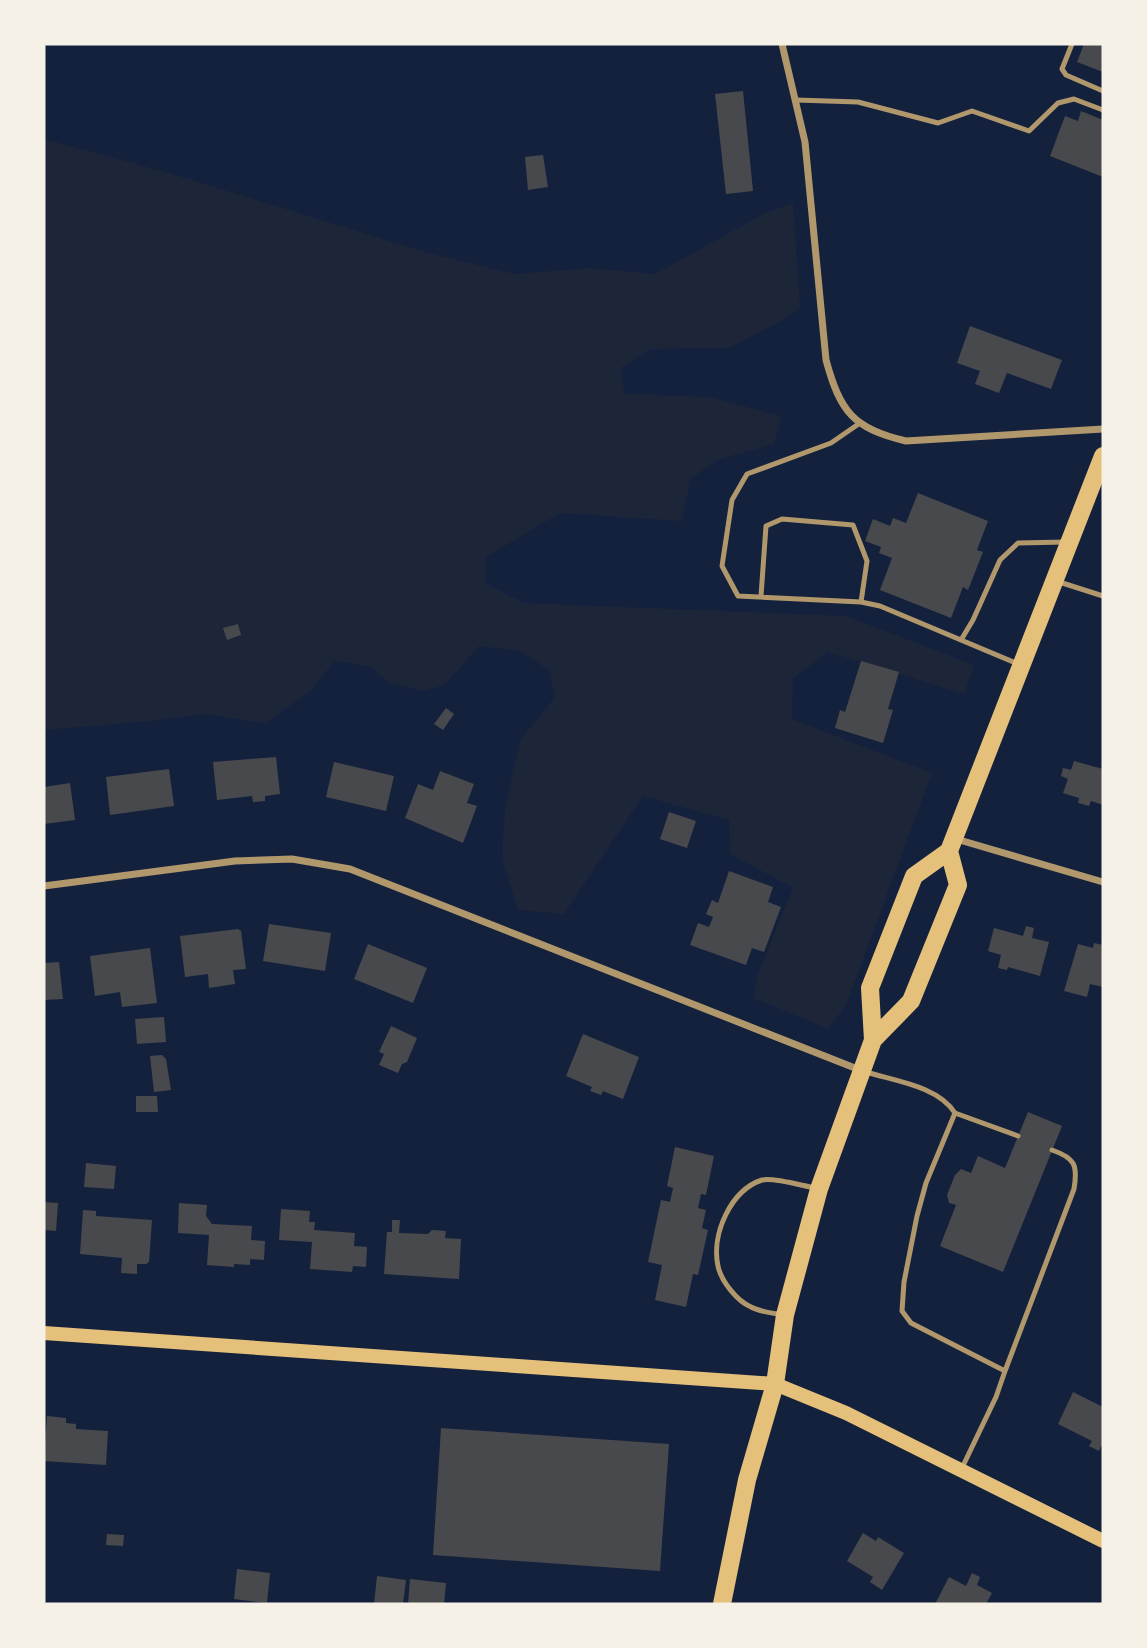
<svg xmlns="http://www.w3.org/2000/svg" width="1147" height="1648" viewBox="0 0 1147 1648" font-family="'PT Sans Narrow',sans-serif">
	<style>
		.green { fill: #1d2539 }
		.building { fill: #48494c }
		.lines { fill: none; stroke-linecap: round; stroke-linejoin: round }
		.service { stroke: #b1986c; stroke-width: 5 }
		.minor { stroke: #b1986c; stroke-width: 7 }
		.secondary { stroke: #e5c07b; stroke-width: 14 }
		.primary { stroke: #e5c07b; stroke-width: 18 }
	</style>
	<rect width="100%" height="100%" fill="#14213d"/>
	<path class="green" d="M44 139 169 173 428 253 514 274 590 268 655 274 763 214 793 203 800 308 781 321 730 348 650 349 621 368 624 394 709 397 781 416 774 444 720 459 691 478 681 521 560 513 486 557 485 583 524 603 846 616 974 665 964 694 828 652 793 678 792 719 932 773 846 1005 828 1029 754 998 757 976 793 888 730 854 729 820 643 796 564 914 518 910 502 859 505 808 520 740 555 697 549 670 520 651 479 646 445 685 423 691 390 683 370 667 335 660 311 691 265 723 204 714 152 721 44 730Z"/>
	<path class="building" d="M1084 44H1103V72L1077 62Z
		M743 91 753 191 726 194 715 94Z
		M1081 111 1103 120V177L1050 156 1065 116 1078 121Z
		M543 155 548 187 528 190 525 157Z
		M970 326 1062 360 1051 389 1007 373 999 393 975 384 980 371 957 363Z
		M918 493 988 521 977 550 983 552 968 590 963 587 951 618 880 590 892 558 879 553 881 547 865 541 873 519 890 526 893 518 906 523Z
		M238 624 241 635 227 640 223 628Z
		M861 661 899 672 888 709 893 710 883 743 835 728 840 710 845 712Z
		M446 708 454 714 443 730 434 724Z
		M276 757 280 794 265 796V801L253 802 252 796 217 800 213 762Z
		M1074 761 1103 769V805L1091 801 1089 806 1078 803 1079 798 1063 793 1068 779 1061 776 1063 768 1071 770Z
		M334 762 394 776 386 811 326 797Z
		M169 769 174 806 110 815 106 777Z
		M440 771 474 784 467 803 477 806 463 843 405 818 418 784 433 790Z
		M70 783 75 820 44 824V787Z
		M669 812 696 821 687 848 660 839Z
		M729 871 773 887 768 902 781 907 764 952 752 948 746 965 690 945 698 923 709 927 713 917 706 914 712 900 718 903Z
		M269 924 331 933 325 971 263 961Z
		M1026 926 1034 928 1032 938 1049 942 1040 976 1008 967 1007 970 998 968 1001 955 988 951 994 928 1023 936Z
		M238 929 241 931 246 969 233 970 235 984 209 988 208 974 185 977 180 936Z
		M1094 943 1103 945V987L1090 984 1087 997 1064 991 1078 944 1093 948Z
		M368 944 427 968 413 1003 354 979Z
		M150 948 157 1003 122 1007 120 992 95 996 90 956Z
		M59 962 63 999 44 1000V963Z
		M164 1017 166 1042 137 1044 135 1019Z
		M391 1026 417 1038 407 1062 402 1064 398 1073 379 1065 384 1054 379 1052Z
		M583 1034 639 1057 623 1099 603 1091 601 1095 590 1091 592 1087 566 1076Z
		M162 1055 166 1059 171 1090 154 1092 150 1056Z
		M136 1096H157L158 1112H136Z
		M1028 1112 1062 1126 1003 1272 940 1246 956 1205 949 1203 947 1195 955 1175 961 1169 971 1173 978 1156 1005 1168Z
		M675 1147 714 1156 706 1195 701 1194 698 1208 706 1210 702 1228 708 1230 698 1275 693 1274 686 1307 655 1300 662 1265 648 1262 661 1200 670 1202 673 1188 667 1186Z
		M86 1163 116 1166 114 1189 84 1187Z
		M44 1202 58 1203 56 1231 44 1230Z
		M179 1203 207 1205 206 1216 212 1224 252 1226 251 1240 265 1241 264 1260 250 1259V1265L234 1264V1267L207 1265 209 1235 178 1233Z
		M281 1209 310 1211 309 1222H315L314 1230 355 1233 354 1246 367 1247 366 1267 353 1266 352 1272 310 1269 312 1242 279 1240Z
		M83 1210 96 1211V1216L152 1220 149 1262 146 1264H137V1274L121 1273 122 1258 80 1254Z
		M392 1220H400L399 1233 428 1234 432 1230 446 1231 445 1238 461 1239 459 1279 384 1274 387 1232H392Z
		M1073 1392 1103 1407V1447L1101 1446 1099 1451 1089 1446 1092 1441 1058 1424Z
		M47 1416 66 1418V1423L76 1424V1429L108 1431 106 1465 44 1461Z
		M441 1428 669 1444 660 1571 433 1555Z
		M863 1533 876 1541 878 1537 904 1553 882 1590 870 1582 873 1577 847 1561Z
		M107 1534 124 1535 123 1546 106 1545Z
		M237 1569 270 1573 267 1603 234 1599Z
		M972 1573 980 1577 977 1585 992 1593 986 1604H935L949 1577 966 1586Z
		M377 1576 406 1580 403 1604H374Z
		M410 1579 446 1583 444 1604H408Z"/>
	<g class="lines">
		<path class="service" d="M1072 44 1062 69 1066 75 1103 91
			M796 100 858 102 938 123 972 111 1029 131 1058 103 1074 99 1103 110
			M860 423 831 443 747 474 732 500 722 566 738 596 861 602 880 606 1018 664
			M1056 581 1103 596
			M761 596 766 526 782 519 853 525 867 561 861 602
			M961 640 973 620 1000 560 1018 543 1066 542
			M866 1072C895 1081 938 1086 955 1113L926 1183 917 1216 904 1282 902 1311 911 1323 1005 1371 996 1397 961 1470
			M955 1113 1018 1136
			M783 1315C773 1313 760 1312 751 1307 737 1301 721 1281 718 1266 711 1234 731 1190 762 1180 773 1177 803 1186 816 1188
			M1005 1371 1074 1189C1078 1165 1075 1158 1052 1150"/>
		<path class="minor" d="M782 44 805 142 826 360C840 411 853 429 906 441L1103 429
			M956 839 1103 882
			M44 886 235 861 292 859 350 869 860 1070"/>
		<path class="secondary" d="M44 1333 775 1384 846 1413 1103 1541"/>
		<path class="primary" d="M873 1040 870 988 914 876 949 851 1103 456
			M722 1604 747 1480 775 1384 785 1315 819 1189 873 1040 911 1001 958 885 949 851"/>
	</g>
	<rect width="1147" height="1648" fill="none" stroke="#f6f1e7" stroke-width="91"/>
</svg>
